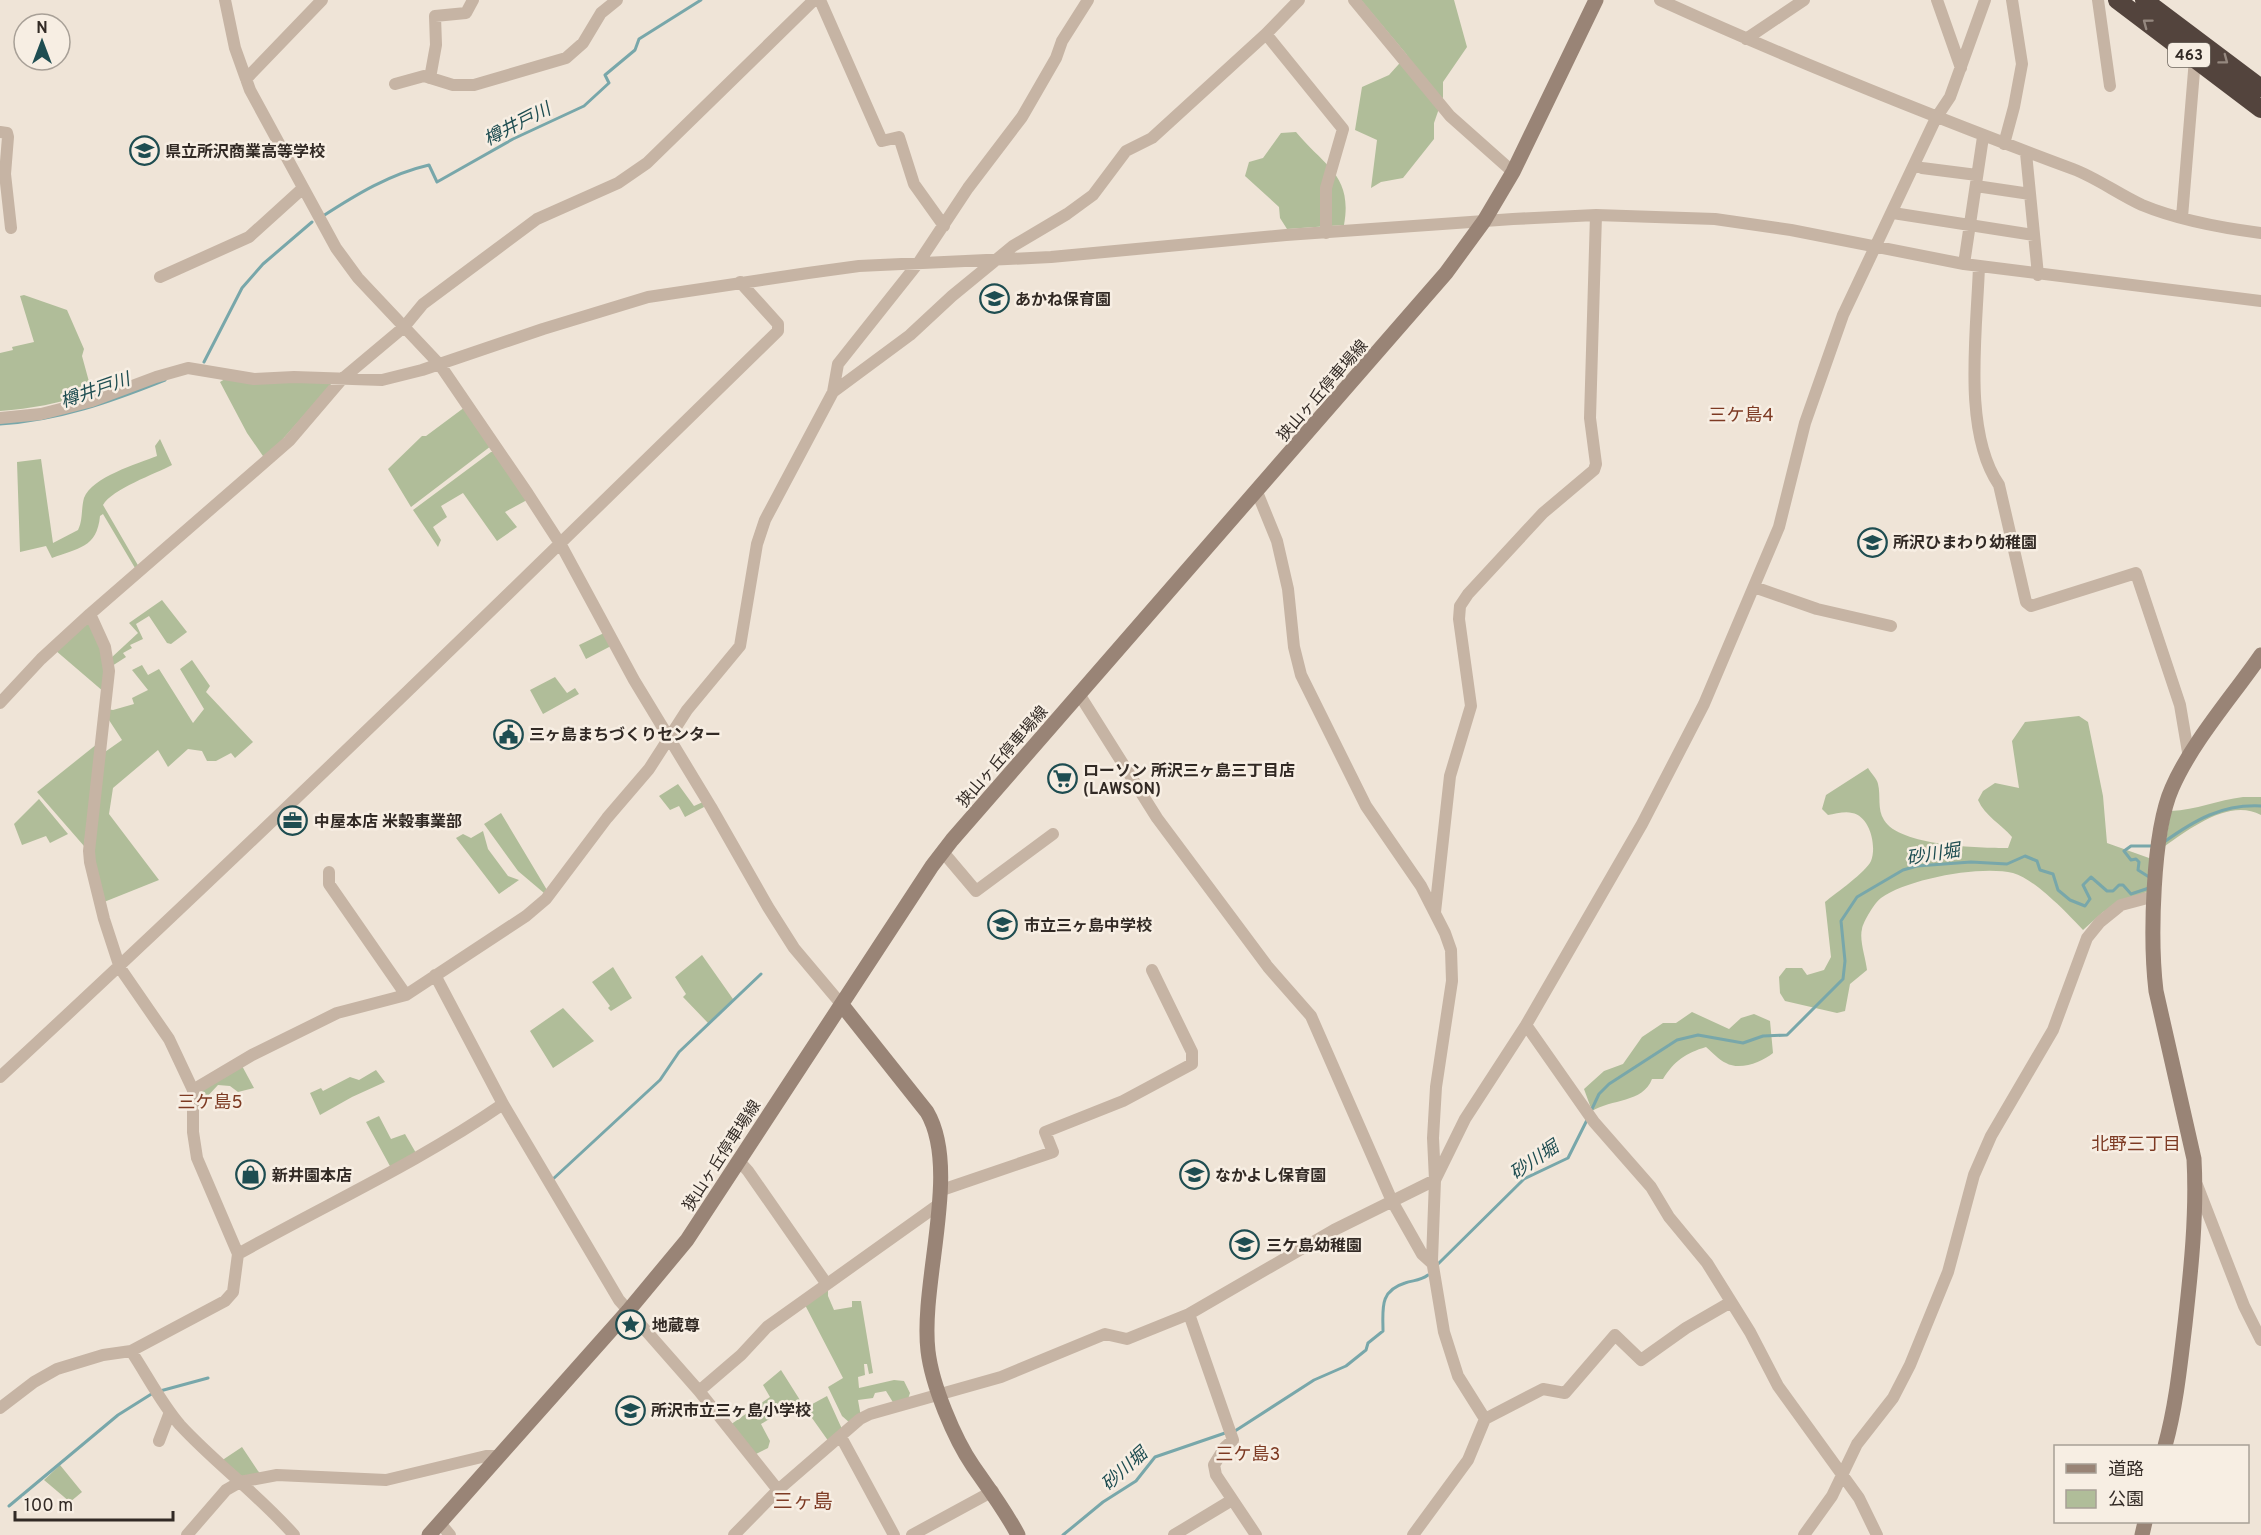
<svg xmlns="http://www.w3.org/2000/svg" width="2261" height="1535" viewBox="0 0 2261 1535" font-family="Overpass,'Noto Sans JP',sans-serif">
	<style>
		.green { fill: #b0bd99 }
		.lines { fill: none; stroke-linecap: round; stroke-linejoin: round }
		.stream { stroke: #78a7aa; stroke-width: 3 }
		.street { stroke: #c6b4a4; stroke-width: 12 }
		.secondary { stroke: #998476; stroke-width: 15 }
		.highway { stroke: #53443d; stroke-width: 18 }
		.oneway { stroke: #95887f }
		.labels { text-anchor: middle; stroke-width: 5; stroke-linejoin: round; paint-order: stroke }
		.shield { fill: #f7eee3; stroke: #6d655e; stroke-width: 1.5 }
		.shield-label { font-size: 15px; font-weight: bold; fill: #322a25 }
		.poi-label { font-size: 16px; font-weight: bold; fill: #322a25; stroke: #f7eee3; text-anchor: start }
		.street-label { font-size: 16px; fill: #322a25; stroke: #f7eee3 }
		.water-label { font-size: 18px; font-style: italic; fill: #1e4d51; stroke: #f7eee3 }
		.neighbourhood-label { font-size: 18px; fill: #7d3a23; stroke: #f7eee3 }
		.quarter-label { font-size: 20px; fill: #7d3a23; stroke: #f7eee3 }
	</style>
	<rect width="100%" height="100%" fill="#efe4d7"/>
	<path class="green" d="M1361 0H1454L1467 47 1443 82V97L1434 123V139L1403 178 1381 182 1371 188 1377 140 1355 130 1362 87 1389 75 1407 55Z
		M1296 132C1324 166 1353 175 1344 225L1287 229 1280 218 1279 207 1245 176 1249 162 1263 158 1281 133Z
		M24 295 67 310 84 349 82 356 91 389 88 394C59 403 31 409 0 411V353L13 350 12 347 34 342 20 296Z
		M225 379 329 382 331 385 265 459 247 433 220 382Z
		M465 407 491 446 411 507 388 469 422 436H426Z
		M160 439 172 465C155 474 112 489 103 505L139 567 135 568 103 514 100 516C97 548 78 548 52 558L46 546 20 552 17 462 41 459 53 543 78 530C83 520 81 509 84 498 92 477 137 464 157 456L155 446Z
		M491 452H495L527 500 505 512 517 527 497 541 463 493 441 506 447 517 433 527 441 540 438 547 413 510Z
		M162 600 187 632 171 644 167 643 149 616 136 624 143 639 130 645 132 648 123 653 126 657 112 666 111 658 138 633 129 623Z
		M88 622 106 658 104 692 55 650Z
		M604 633 611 646 586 659 579 645Z
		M192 660 210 686 206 692 253 742 235 758 231 753 216 761H207L202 751 188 749 168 767 158 750 113 788 109 814 159 880 104 902 93 866 102 754 122 740 107 717V709L113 710 134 704 132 698 148 690 132 670 142 665 148 675 159 669 193 723 204 709 180 669Z
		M555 677 567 693 575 688 579 694 543 714 530 690Z
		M2079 716 2088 722 2103 796 2107 843 2149 858 2151 890 2103 912 2083 930C2068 914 2035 879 2013 873 1981 865 1907 879 1881 898 1875 902 1863 922 1862 929 1859 940 1866 959 1867 970L1850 984 1845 1011 1837 1013 1785 1001 1780 993 1779 977 1786 968H1802L1807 975 1824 970 1831 957 1825 902C1836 893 1866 872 1871 861 1877 846 1870 816 1852 813 1845 811 1835 814 1828 815L1822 809 1826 795 1868 768C1871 773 1877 779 1878 784 1881 796 1877 809 1884 820 1899 846 1980 848 2008 848L2012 837C2001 824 1985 816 1978 800L1983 791 1995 783 2019 788 2012 741 2025 722Z
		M97 744 84 846 37 792Z
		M678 784 694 806 703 802 704 807 685 817 679 806 670 810 659 796Z
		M2243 797H2261V815C2229 798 2190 829 2165 846L2171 811C2196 810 2218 800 2243 797Z
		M39 799 68 834 50 843 46 836 22 845 14 824Z
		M501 813 547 890 544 893 518 871 484 824Z
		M483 831 488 849 508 876 519 880 499 894 456 838 463 834 471 838Z
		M702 955 733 999 708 1023 683 997 686 994 675 977Z
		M613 967 632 998 611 1011 608 1008 610 1006 592 982Z
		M563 1008 594 1041 553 1068 530 1031Z
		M1692 1012 1729 1029 1741 1018 1754 1014 1770 1021 1773 1053C1762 1062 1740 1071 1726 1063 1719 1060 1712 1052 1706 1047 1686 1053 1674 1061 1663 1079H1652C1643 1103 1611 1099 1592 1111L1584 1089 1604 1071 1623 1064 1642 1037 1663 1023H1676Z
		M241 1064 254 1088 238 1092 230 1086 218 1085 204 1100 196 1102V1095Z
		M376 1070 385 1082 352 1097 320 1115 310 1093 321 1088 323 1091 350 1077 359 1080Z
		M379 1116 391 1139 405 1134 416 1153 391 1168 366 1122Z
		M828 1286V1296L834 1310 852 1307V1301H861L873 1373 869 1374 867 1364H864L865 1375 858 1377 859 1388 894 1380 904 1381 910 1393 908 1399 894 1404 886 1391 875 1393 873 1398 858 1400 861 1417 850 1423 842 1416 828 1387 843 1378 804 1303Z
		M781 1370 805 1408 827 1396 842 1429 829 1442 807 1411 797 1418 789 1407 761 1424 770 1441 768 1448 754 1455 730 1425 770 1397 763 1385Z
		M242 1447 258 1471 261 1474 242 1478 221 1461Z
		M60 1465 82 1492 70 1502 44 1480Z"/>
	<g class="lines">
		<path class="stream" d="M323 216C357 194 390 174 429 165L437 182 513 139 584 106 609 83 605 75 635 50 639 39 701 0
			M204 362 242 288 263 264 312 222
			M0 424C59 420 110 402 165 380
			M2164 842C2195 820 2222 804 2261 806
			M2149 877 2138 870 2139 862 2136 859 2131 860 2124 851 2131 846H2152
			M1591 1111 1599 1094 1609 1084 1677 1040 1698 1035 1743 1043 1763 1036 1787 1035 1843 979 1845 961 1841 921 1857 897 1903 870 1917 866 1971 862 2007 864 2025 856 2037 861 2040 870 2053 874 2058 890 2070 900 2085 906 2090 899 2083 885 2091 877 2107 891H2113L2119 885H2123L2131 894 2149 888
			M553 1179 660 1080 679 1052 761 974
			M1438 1264 1524 1179 1568 1158 1587 1120
			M160 1391 208 1378
			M1235 1431 1314 1380 1346 1366 1366 1350 1368 1343 1383 1331C1383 1309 1379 1291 1405 1283 1414 1280 1420 1281 1428 1275
			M9 1506 118 1415 153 1393
			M1063 1535 1103 1502 1136 1481 1155 1457 1228 1432"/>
		<path class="street" d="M225 0 235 48 250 90 336 248 358 278 440 365 528 494 561 545 634 680 711 807 768 907 794 948 842 1005
			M820 0 882 141 899 137 914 184 944 226
			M1354 0 1450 116 1513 172
			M1660 0C1796 62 1934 117 2073 169 2097 178 2118 194 2142 205 2178 220 2222 228 2261 233
			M1937 0 1961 68
			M2098 0 2110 86
			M1266 34 1343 129 1326 188V233
			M1746 39 1804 0
			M430 78 436 45 435 16 466 13 473 0
			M246 79 322 0
			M395 84 424 76 453 85H474L566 58 583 43 601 13 617 0
			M0 132 7 133 8 137 5 174 11 228
			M2004 144 2014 107 2022 64 2012 0
			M2026 153 2038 275
			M1916 165 1922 168 1977 175
			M1976 186 2030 194
			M1893 213 2034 235
			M2182 217 2195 59
			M1964 264 1983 137
			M1979 266C1977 330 1962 431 1999 485L2026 602 2031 606 2136 573 2180 705 2189 758
			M160 277 249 237 302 189
			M833 392 910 335 952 296 1013 246 1067 214 1093 195 1126 151 1152 138 1266 34 1299 0
			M0 418 41 414 92 401 156 377 188 368 254 379 294 377 382 380 422 370 543 329 648 297 808 273 859 266 1051 257 1286 235 1513 219 1596 215 1715 219 1791 230 1964 264 2261 301
			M1754 587 1817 609 1891 626
			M1079 694 1157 818 1268 967 1311 1016 1392 1201 1422 1254 1433 1264
			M0 703 41 659 90 614 289 441 342 379 404 327 423 304 537 219 618 183 647 163 814 0
			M943 852 976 891 1053 834
			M329 872V884L406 995
			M1435 912 1450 776 1471 706 1459 619 1460 606 1468 594 1543 513 1594 470 1596 464 1590 418 1596 215
			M435 975 503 1104 619 1300 699 1391 778 1490
			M1526 1025 1594 1122 1651 1187 1669 1217 1707 1263 1750 1332 1778 1386 1859 1498 1877 1535
			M0 1077C264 833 521 582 778 331V324L740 282
			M193 1090 252 1055 337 1013 406 995 526 916 546 899 607 818 649 769 687 710 740 646 757 544 765 520 833 392 838 364 919 262 968 188 1022 117 1056 58 1062 41 1088 0
			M739 1161 748 1171 826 1283
			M2197 1185 2244 1306 2261 1340
			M939 1191 1053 1152 1045 1132 1123 1101 1192 1064V1052L1152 970
			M238 1254C327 1204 419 1162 503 1104
			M1189 1314 1233 1440 1225 1447 1214 1465 1216 1475 1256 1535
			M131 1351C147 1375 161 1403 180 1425 216 1464 259 1495 294 1535
			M699 1391 741 1355 767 1327 938 1205
			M0 1408 34 1382 57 1369 103 1355 131 1351 225 1301 233 1292 238 1254 197 1158 193 1132V1090L169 1039 120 968 104 919 90 862 89 851 109 671 105 647 90 614
			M1485 1419 1543 1389 1565 1393 1615 1335 1641 1360 1686 1328 1731 1302
			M841 1437 894 1535
			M159 1441 170 1412
			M440 1523 450 1535
			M187 1535 226 1490 240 1482 277 1475 386 1480 486 1456H499
			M734 1535 778 1490 860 1419 870 1414 1001 1377 1105 1334 1127 1339 1189 1314 1334 1230 1435 1180 1433 1138 1436 1087 1452 981 1451 950 1445 933 1421 886 1366 806 1301 675 1294 647 1288 589 1277 541 1257 492
			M912 1535 993 1491
			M1174 1535 1232 1500
			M1413 1535 1468 1460 1485 1419 1458 1376 1444 1332 1432 1260 1435 1180 1465 1119 1526 1025 1642 824 1704 704 1779 527 1805 423 1843 315 1936 118 1950 97 1985 0
			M1804 1535 1832 1496 1857 1444 1893 1398 1910 1365 1948 1272 1974 1175 1991 1136 2053 1030 2087 938 2100 922 2121 905 2155 896"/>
		<path class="secondary" d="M842 1005 927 1112C961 1170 920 1282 928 1351 932 1385 954 1438 973 1466 989 1489 1005 1510 1018 1535
			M2165 1446C2176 1406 2180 1366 2185 1324 2191 1270 2197 1214 2194 1159L2156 991C2150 941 2152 833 2172 788 2192 742 2232 697 2261 655
			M429 1535 628 1311 687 1240 932 866 952 840 1446 273 1484 221 1513 172 1596 0
			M2142 1535 2145 1522"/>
		<path class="highway" d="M2117 0 2261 109
			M2144 0 2261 88"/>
	</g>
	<defs><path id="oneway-chevron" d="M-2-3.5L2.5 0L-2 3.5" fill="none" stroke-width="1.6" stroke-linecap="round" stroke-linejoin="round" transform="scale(1.5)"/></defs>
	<g class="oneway">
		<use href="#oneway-chevron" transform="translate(2147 23) rotate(-143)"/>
		<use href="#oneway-chevron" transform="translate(2224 60) rotate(37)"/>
	</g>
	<defs>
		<symbol id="school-ring" viewBox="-11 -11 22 22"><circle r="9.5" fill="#f7eee3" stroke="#1e4d51" stroke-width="1.5"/><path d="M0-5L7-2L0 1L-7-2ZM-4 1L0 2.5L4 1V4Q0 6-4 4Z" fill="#1e4d51"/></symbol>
		<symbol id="civic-ring" viewBox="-11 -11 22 22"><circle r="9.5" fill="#f7eee3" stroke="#1e4d51" stroke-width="1.5"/><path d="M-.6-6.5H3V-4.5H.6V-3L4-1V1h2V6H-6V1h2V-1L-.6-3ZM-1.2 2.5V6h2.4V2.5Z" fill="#1e4d51"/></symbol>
		<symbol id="supermarket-ring" viewBox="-11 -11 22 22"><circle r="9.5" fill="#f7eee3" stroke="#1e4d51" stroke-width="1.5"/><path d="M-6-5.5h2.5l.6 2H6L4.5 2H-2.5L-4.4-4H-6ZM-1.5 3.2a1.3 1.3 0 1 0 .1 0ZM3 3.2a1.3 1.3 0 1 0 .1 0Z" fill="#1e4d51"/></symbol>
		<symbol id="office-ring" viewBox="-11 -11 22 22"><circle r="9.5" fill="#f7eee3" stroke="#1e4d51" stroke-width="1.5"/><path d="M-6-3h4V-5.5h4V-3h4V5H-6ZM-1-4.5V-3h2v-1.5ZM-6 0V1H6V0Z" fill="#1e4d51"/></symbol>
		<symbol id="shop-ring" viewBox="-11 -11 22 22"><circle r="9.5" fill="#f7eee3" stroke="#1e4d51" stroke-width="1.5"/><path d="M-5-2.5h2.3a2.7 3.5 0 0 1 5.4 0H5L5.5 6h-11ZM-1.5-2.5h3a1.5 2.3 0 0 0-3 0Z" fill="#1e4d51"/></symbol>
		<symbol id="sight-ring" viewBox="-11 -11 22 22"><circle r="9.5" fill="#f7eee3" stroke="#1e4d51" stroke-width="1.5"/><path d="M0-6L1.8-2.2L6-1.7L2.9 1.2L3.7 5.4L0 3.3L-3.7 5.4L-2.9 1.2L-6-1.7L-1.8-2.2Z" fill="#1e4d51"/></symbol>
	</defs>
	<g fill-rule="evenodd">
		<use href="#school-ring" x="128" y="134" width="33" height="33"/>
		<use href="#school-ring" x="978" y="282" width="33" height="33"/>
		<use href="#school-ring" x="1856" y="526" width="33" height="33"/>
		<use href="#civic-ring" x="492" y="718" width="33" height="33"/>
		<use href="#supermarket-ring" x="1046" y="762" width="33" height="33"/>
		<use href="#office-ring" x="276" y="804" width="33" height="33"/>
		<use href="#school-ring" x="986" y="908" width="33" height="33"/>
		<use href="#shop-ring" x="234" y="1158" width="33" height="33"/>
		<use href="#school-ring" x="1178" y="1158" width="33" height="33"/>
		<use href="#school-ring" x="1228" y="1228" width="33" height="33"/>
		<use href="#sight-ring" x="614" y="1308" width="33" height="33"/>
		<use href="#school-ring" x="614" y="1394" width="33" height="33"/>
	</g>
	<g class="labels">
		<rect class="shield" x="2168" y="43" width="42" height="24" rx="4.5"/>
		<g class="shield-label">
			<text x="2189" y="60">463</text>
		</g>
		<g class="poi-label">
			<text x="165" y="157">県立所沢商業高等学校</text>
			<text x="1015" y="305">あかね保育園</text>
			<text x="1893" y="548">所沢ひまわり幼稚園</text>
			<text x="529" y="740">三ヶ島まちづくりセンター</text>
			<text x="1083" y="776">ローソン 所沢三ヶ島三丁目店<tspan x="1083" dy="18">(LAWSON)</tspan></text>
			<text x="314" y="827">中屋本店 米穀事業部</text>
			<text x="1024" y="931">市立三ヶ島中学校</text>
			<text x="272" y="1181">新井園本店</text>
			<text x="1215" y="1181">なかよし保育園</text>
			<text x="1266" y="1251">三ケ島幼稚園</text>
			<text x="652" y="1331">地蔵尊</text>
			<text x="651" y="1416">所沢市立三ヶ島小学校</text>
		</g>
		<g class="street-label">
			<text transform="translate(1322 390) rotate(-49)" y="6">狭山ヶ丘停車場線</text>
			<text transform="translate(1002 756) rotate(-49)" y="6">狭山ヶ丘停車場線</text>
			<text transform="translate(721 1155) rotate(-57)" y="6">狭山ヶ丘停車場線</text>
		</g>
		<g class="water-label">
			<text transform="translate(517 124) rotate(-27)" y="6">樽井戸川</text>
			<text transform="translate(95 390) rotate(-19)" y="6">樽井戸川</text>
			<text transform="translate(1933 854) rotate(-9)" y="6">砂川堀</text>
			<text transform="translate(1534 1160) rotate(-34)" y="6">砂川堀</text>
			<text transform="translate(1124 1469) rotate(-42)" y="6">砂川堀</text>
		</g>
		<g class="neighbourhood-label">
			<text x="1741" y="421">三ケ島4</text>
			<text x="210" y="1108">三ケ島5</text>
			<text x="2136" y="1150">北野三丁目</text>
			<text x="1248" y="1460">三ケ島3</text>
		</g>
		<g class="quarter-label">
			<text x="803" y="1508">三ヶ島</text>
		</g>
	</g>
	<rect x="2054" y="1445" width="195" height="78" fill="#f7eee3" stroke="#a8a097" stroke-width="1.5"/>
	<rect x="2066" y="1464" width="30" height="9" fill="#998476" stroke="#a8a097" stroke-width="1.5"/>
	<text x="2108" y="1475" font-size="18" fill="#322a25">道路</text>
	<rect x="2066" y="1490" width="30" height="18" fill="#b0bd99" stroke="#a8a097" stroke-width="1.5"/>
	<text x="2108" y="1505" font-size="18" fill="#322a25">公園</text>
	<g transform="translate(42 42)"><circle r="28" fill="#f7eee3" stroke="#a8a097" stroke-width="1.5"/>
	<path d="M0-4.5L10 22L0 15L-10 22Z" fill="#1e4d51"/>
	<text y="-9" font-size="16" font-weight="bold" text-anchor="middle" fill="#322a25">N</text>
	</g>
	<path d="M15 1511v9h158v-9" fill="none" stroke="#322a25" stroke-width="3"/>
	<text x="24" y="1511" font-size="18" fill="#322a25" stroke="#f7eee3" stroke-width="4.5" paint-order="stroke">100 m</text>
</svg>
